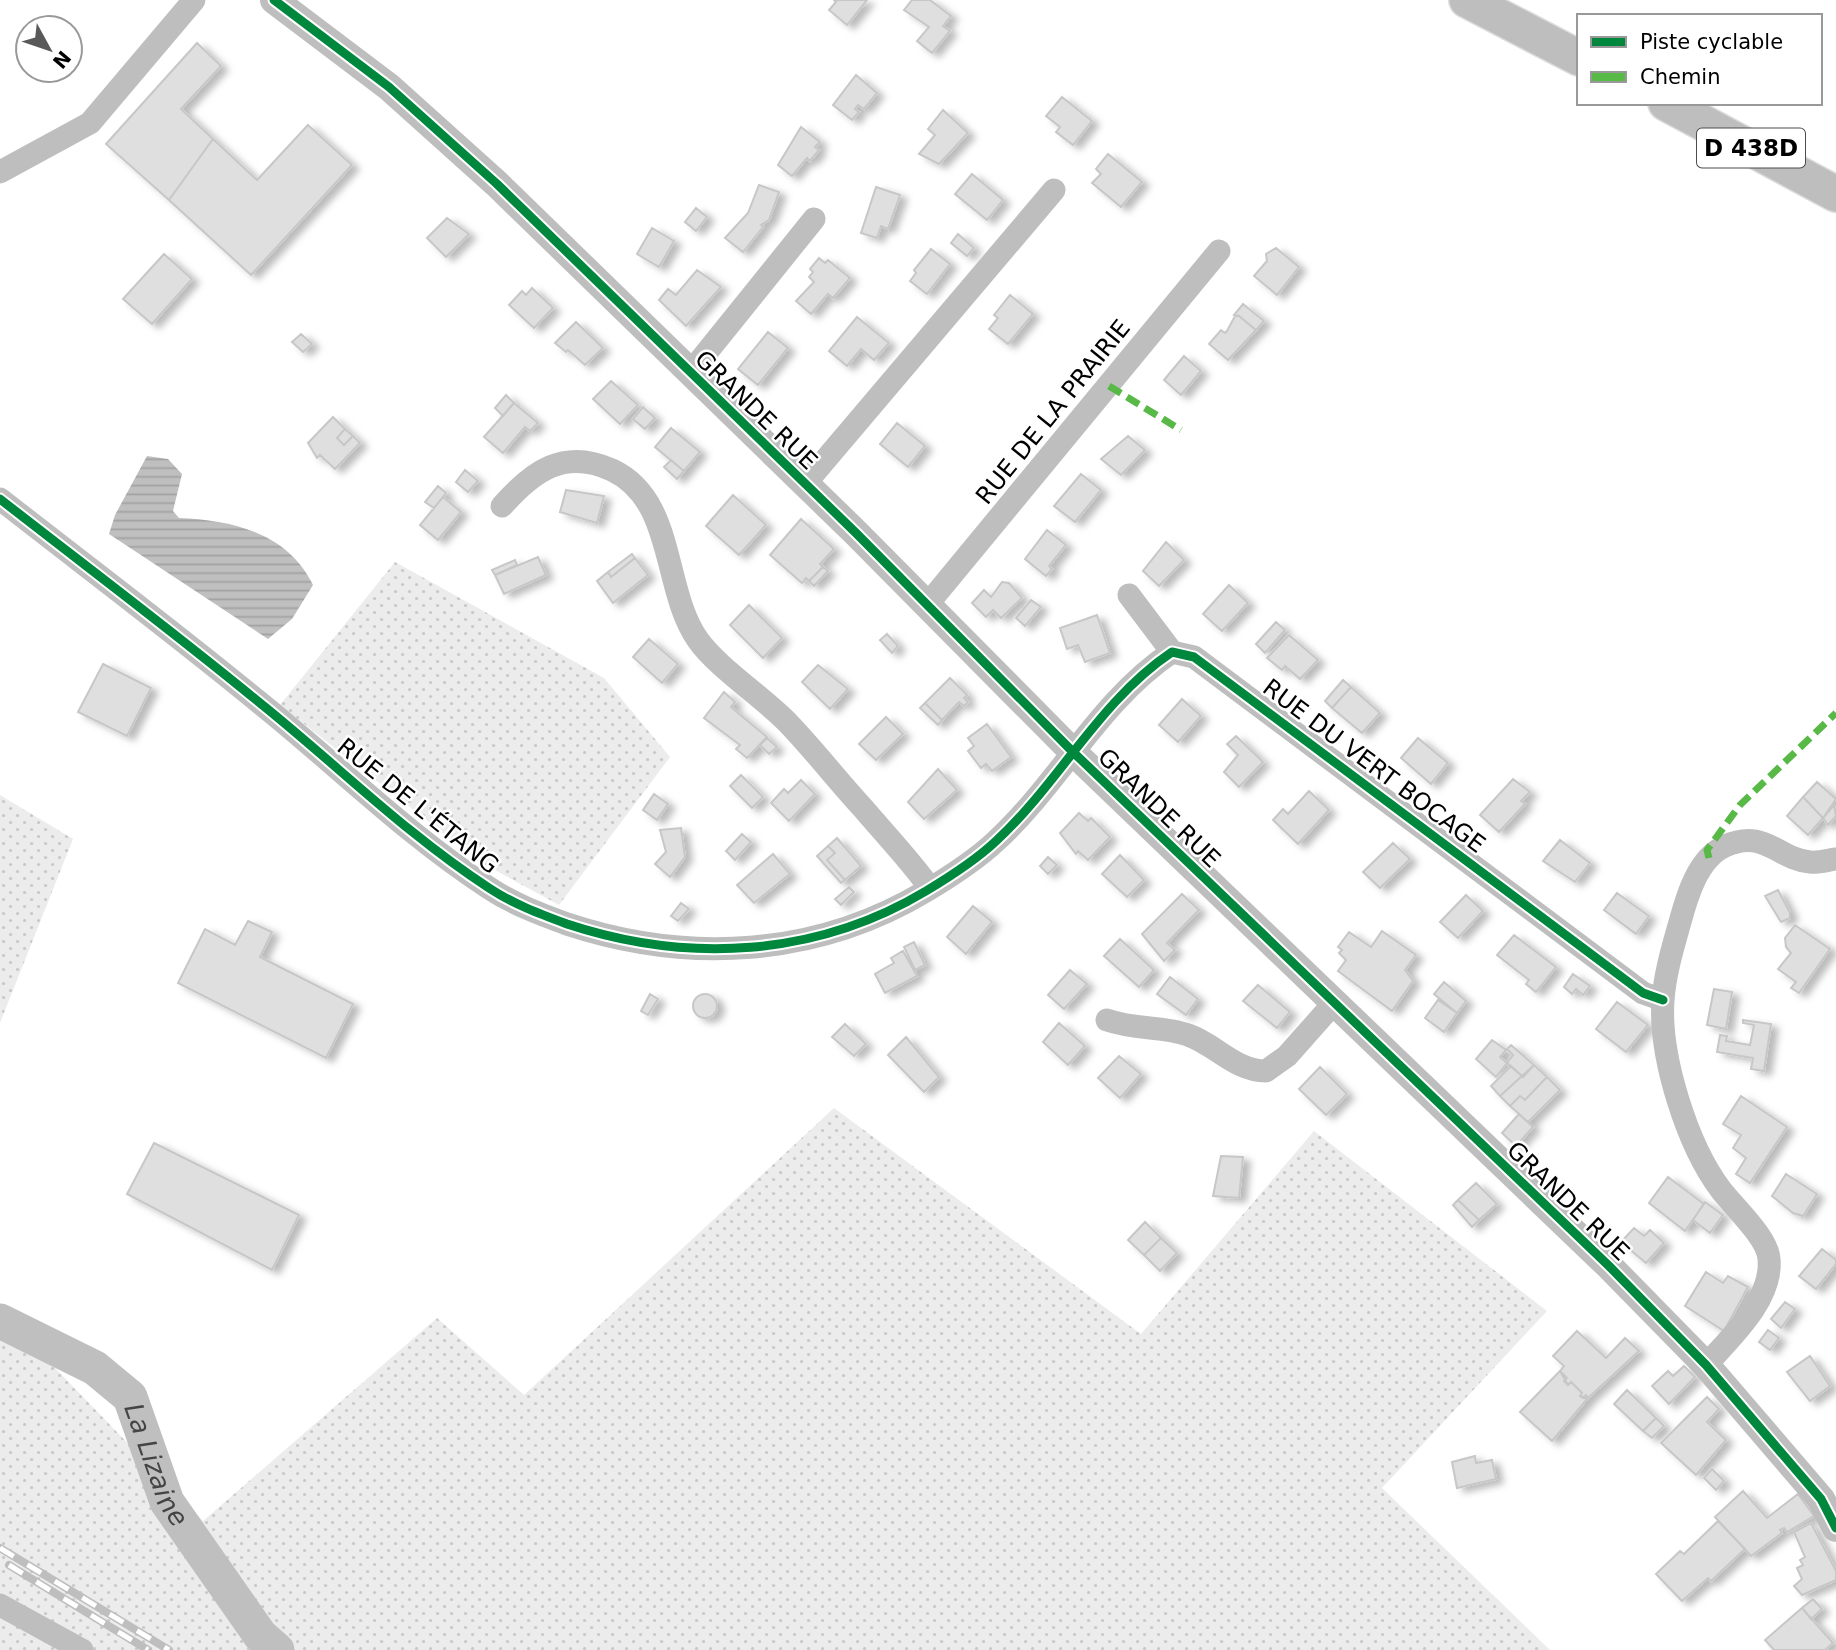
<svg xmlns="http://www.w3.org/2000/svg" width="1836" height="1650" viewBox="0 0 1836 1650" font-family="'DejaVu Sans',sans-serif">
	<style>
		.grass { fill: url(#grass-dots) }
		.water { fill: url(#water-rules) }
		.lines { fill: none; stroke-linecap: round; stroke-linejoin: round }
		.river { stroke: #bfbfbf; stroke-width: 35 }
		.building { fill: #dfdfdf; stroke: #c7c7c7; stroke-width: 2; filter: url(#shadow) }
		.primary-casing { stroke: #dbdbdb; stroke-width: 38 }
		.minor { stroke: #bebebe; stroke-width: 23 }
		.tertiary { stroke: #bebebe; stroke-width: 28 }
		.primary { stroke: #bebebe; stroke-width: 35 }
		.rail-casing { stroke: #bebebe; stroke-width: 8 }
		.rail { stroke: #fff; stroke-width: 5; stroke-dasharray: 16; stroke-linecap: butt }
		.quiet { stroke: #58b947; stroke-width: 7; stroke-dasharray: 14 7; stroke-linecap: butt }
		.cycleway-casing { stroke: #fff; stroke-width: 13 }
		.cycleway { stroke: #00873e; stroke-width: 9 }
		.labels { text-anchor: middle; stroke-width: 5; stroke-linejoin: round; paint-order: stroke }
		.shield { fill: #fff; stroke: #4c4c4c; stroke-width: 2 }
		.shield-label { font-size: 23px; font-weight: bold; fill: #000 }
		.street-label { font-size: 24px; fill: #000; stroke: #fff }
		.water-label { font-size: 26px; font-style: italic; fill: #444; stroke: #fff }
	</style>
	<defs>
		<pattern id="grass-dots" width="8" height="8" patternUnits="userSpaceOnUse" patternTransform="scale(1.75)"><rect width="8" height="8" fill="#ececec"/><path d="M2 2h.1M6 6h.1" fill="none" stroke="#c9c9c9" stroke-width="1.8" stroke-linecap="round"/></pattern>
		<pattern id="water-rules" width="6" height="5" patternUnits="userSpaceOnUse" patternTransform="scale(1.75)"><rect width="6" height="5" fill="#bfbfbf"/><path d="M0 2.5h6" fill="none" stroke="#a2a2a2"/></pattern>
		<filter id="shadow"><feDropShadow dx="7" dy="4" stdDeviation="3.5" flood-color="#0004"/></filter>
	</defs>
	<rect width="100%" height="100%" fill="#fff"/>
	<path class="grass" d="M395 562 604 678 670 757 559 905 480 862 280 705Z
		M0 795 73 839 0 1023Z
		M834 1108 1141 1334 1314 1131 1547 1311 1382 1488 1550 1650H0V1311L203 1521 437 1318 524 1395Z"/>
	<path class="water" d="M147 456 168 459 182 474 173 511 179 518C232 520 288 533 313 585L292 619 268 639 109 534 115 515Z"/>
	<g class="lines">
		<path class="river" id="s1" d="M0 1321 95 1368 130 1397 167 1502 260 1635 277 1650"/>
	</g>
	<path class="building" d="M834 0H867L847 25 829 10 836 2Z
		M912 0H930L951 16 943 26 950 31 932 53 917 41 929 27 904 10Z
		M197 43 221 66 181 109 213 139 169 200 106 144Z
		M856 75 877 93 864 109 858 105 855 109 859 112 852 120 833 105Z
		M1062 97 1092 121 1073 145 1056 132 1060 127 1046 116Z
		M943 110 968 133 939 164 919 154 935 135 928 129Z
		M308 125 352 165 251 275 169 200 213 139 257 180Z
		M801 127 820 142 815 147 819 150 810 161 807 158 792 176 778 165Z
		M1108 154 1142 182 1121 207 1092 183 1101 174 1096 169Z
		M972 174 1003 200 987 220 955 194Z
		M759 185 779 192 769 220 761 225 763 227 743 252 725 238 748 213Z
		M876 187 900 195 888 229 881 226 877 238 861 233Z
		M696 208 707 217 696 231 685 222Z
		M447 218 469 234 446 257 427 238Z
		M652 228 674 241 659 267 637 254Z
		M958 234 974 248 967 256 951 243Z
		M1276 248 1299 267 1277 295 1254 276 1267 261 1266 254Z
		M931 249 950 264 927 294 910 281 916 273 914 270Z
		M164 254 192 279 152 324 123 299Z
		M819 258 825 263 828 260 850 278 833 298 828 294 811 314 796 301 814 282 809 277 813 272 810 269Z
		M697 270 721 287 686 326 659 300 668 289 676 295Z
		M532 288 553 308 534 328 509 305 522 291 526 295Z
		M1010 295 1033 314 1008 344 989 329 998 318 994 315Z
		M1243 304 1264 321 1256 330 1239 316 1234 315Z
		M1235 316H1239L1256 330 1228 360 1209 344 1221 330 1225 333 1227 331Z
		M857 317 889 343 874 360 861 349 847 366 829 351Z
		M576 322 603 348 585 365 568 350 566 352 555 343Z
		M768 332 788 348 758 385 738 369Z
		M301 334 312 344 303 352 292 342Z
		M1184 356 1201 371 1181 395 1164 380Z
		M611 381 638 405 620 424 593 399Z
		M506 395 514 403 503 416 495 408Z
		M514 403 538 423 530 431 525 427 503 453 484 437Z
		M643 407 655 418 645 429 633 419Z
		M333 417 345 429 337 438 344 445 353 436 360 443 335 469 320 455 317 458 308 443Z
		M897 423 925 446 908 467 880 444Z
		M671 428 700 452 684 471 655 447Z
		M345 429 353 436 344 445 337 438Z
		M1128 436 1145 450 1121 475 1101 459Z
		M671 460 684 471 677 479 664 467Z
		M465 470 478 481 468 492 456 482Z
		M1081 474 1101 490 1075 522 1054 506Z
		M438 486 446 493 434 508 425 502Z
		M566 490 604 496 597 523 560 512Z
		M733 495 766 525 739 555 706 526Z
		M443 497 461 512 438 540 420 525Z
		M801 519 834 549 820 564 823 567 809 581 806 578 802 583 770 555Z
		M1047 530 1066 545 1049 566 1052 569 1046 576 1025 559Z
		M1166 542 1184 560 1159 586 1143 571Z
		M632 554 635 558 611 577 608 572Z
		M538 557 546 575 504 594 495 575Z
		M635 558 648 575 613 603 597 581 608 572 611 577Z
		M515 560 517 565 495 575 492 570Z
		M823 567 828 571 814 586 809 581Z
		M1002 582 1009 583 1022 598 1001 618 993 610 986 617 972 603 984 590 991 597Z
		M1229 585 1248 603 1222 631 1203 614Z
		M1031 600 1041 607 1025 626 1016 618Z
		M749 605 782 638 763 658 730 625Z
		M1097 615 1110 653 1085 662 1078 645 1067 649 1060 628Z
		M1276 622 1285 630 1265 653 1256 644Z
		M887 634 898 646 892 653 880 640Z
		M1289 635 1318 660 1300 679 1285 666 1282 670 1267 658Z
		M649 639 678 664 662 683 633 657Z
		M103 664 151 688 127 736 78 712Z
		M818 665 848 689 830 709 802 682Z
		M950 678 967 695 964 698 968 702 964 706 959 702 942 720 925 703Z
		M1343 680 1351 687 1332 708 1325 701Z
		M1351 687 1380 713 1362 733 1332 708Z
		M724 692 735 702 731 707 767 737 747 758 736 749 740 745 704 718Z
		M1182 699 1201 716 1178 742 1159 725Z
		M925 703 942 720 938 725 920 708Z
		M886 717 903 734 876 760 859 744Z
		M987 724 1011 757 992 771 986 764 981 768 968 751 974 746 968 738Z
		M1236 736 1263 762 1239 787 1224 772 1238 755 1227 744Z
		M767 738 777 747 769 754 760 745Z
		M1418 738 1448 763 1431 784 1401 758Z
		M938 769 957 790 924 819 908 802Z
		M741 775 763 797 752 808 730 786Z
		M1513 779 1530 792 1521 801 1525 804 1499 832 1480 815Z
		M801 780 815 794 789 821 771 803 784 789 788 793Z
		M1817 782 1836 799 1823 818 1803 797Z
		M1309 791 1329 810 1298 844 1273 820 1283 809 1288 814Z
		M654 794 668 804 657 820 643 810Z
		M1803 797 1823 818 1808 835 1787 816Z
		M1834 805 1836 816 1828 825 1823 818Z
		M1079 813 1088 821 1091 818 1110 837 1088 860 1078 851 1076 854 1060 833Z
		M681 828 685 857 670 877 655 864 666 852 660 830Z
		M742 834 751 842 735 860 726 851Z
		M837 838 861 866 845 880 827 860 835 853 828 846Z
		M1560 840 1590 863 1575 882 1543 861Z
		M1393 843 1410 859 1380 888 1363 872Z
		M828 846 835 853 827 860 845 880 841 883 817 856Z
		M773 854 790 874 754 903 737 885Z
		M1120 855 1144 880 1127 897 1102 874Z
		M1048 857 1057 865 1048 874 1040 866Z
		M849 887 854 892 841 905 835 899Z
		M1778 890 1790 913V918L1781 922 1765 896Z
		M1617 893 1649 916 1636 934 1604 910Z
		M1182 894 1199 910 1167 943 1175 950 1164 961 1142 934Z
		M1466 895 1483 911 1458 938 1440 922Z
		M681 903 689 909 678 921 671 916Z
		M973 906 992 922 966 954 947 937Z
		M248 921 272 932 260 957 353 1004 326 1058 178 983 205 929 235 945Z
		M1795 925 1830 949 1799 993 1791 988 1796 982 1778 969 1791 953 1786 947 1785 938Z
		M1382 931 1416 955 1405 970 1413 981 1392 1011 1338 971 1346 960 1339 953 1342 950 1338 947 1349 932 1371 947Z
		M1514 935 1556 967 1536 992 1526 984 1529 980 1497 955Z
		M1120 939 1154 970 1139 987 1104 956Z
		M914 942 925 965 915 970 904 947Z
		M903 951 917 976 885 993 875 974 894 963 891 958Z
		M1070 970 1087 984 1064 1009 1048 995Z
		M1573 974 1590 986 1583 995 1576 989 1572 994 1564 987Z
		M1170 977 1198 999 1186 1015 1157 994Z
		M1444 982 1466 1001 1457 1013 1434 994Z
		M1258 985 1290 1012 1277 1028 1243 1001Z
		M1714 989 1732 992 1726 1029 1707 1025Z
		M693 1006a12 12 0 1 1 24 0a12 12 0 1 1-24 0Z
		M650 994 658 999 648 1015 641 1011Z
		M1438 1000 1457 1013 1444 1032 1425 1018Z
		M1617 1002 1648 1025 1626 1052 1596 1029Z
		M1743 1020 1771 1024 1764 1071 1751 1069 1753 1058 1717 1052 1720 1035 1727 1036 1726 1041 1750 1045 1754 1025 1743 1023Z
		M1059 1023 1085 1046 1068 1065 1043 1042Z
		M845 1024 866 1044 854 1056 832 1037Z
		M906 1037 939 1077 924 1092 888 1055Z
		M1492 1040 1506 1050 1500 1057 1507 1063 1496 1077 1476 1059Z
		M1511 1045 1534 1065 1523 1077 1507 1063 1513 1055 1507 1049Z
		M1119 1056 1141 1074 1120 1098 1098 1078Z
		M1534 1065 1547 1077 1525 1100 1520 1096 1510 1106 1500 1096Z
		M1511 1066 1522 1076 1500 1096 1491 1086Z
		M1320 1067 1347 1094 1326 1115 1299 1089Z
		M1547 1077 1560 1090 1528 1122 1510 1106 1520 1096 1525 1100Z
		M1741 1096 1787 1127 1750 1183 1736 1174 1746 1158 1733 1148 1741 1135 1723 1124Z
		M1519 1114 1533 1127 1516 1146 1502 1133Z
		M154 1143 299 1215 272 1270 127 1194Z
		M1221 1156 1243 1157 1239 1198 1213 1196Z
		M1786 1174 1817 1194 1803 1216 1793 1213 1772 1196Z
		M1668 1177 1704 1204 1685 1231 1649 1203Z
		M1476 1183 1497 1204 1479 1220 1458 1200Z
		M1458 1200 1479 1220 1472 1227 1453 1205Z
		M1705 1202 1723 1215 1710 1233 1693 1220Z
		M1145 1222 1161 1238 1144 1255 1128 1240Z
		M1634 1228 1644 1236 1650 1230 1664 1243 1646 1263 1621 1242Z
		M1161 1238 1177 1253 1160 1271 1144 1255Z
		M1822 1249 1836 1260V1264L1816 1289 1799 1276Z
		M1706 1272 1723 1283 1728 1276 1748 1287 1724 1331 1685 1306Z
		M1785 1302 1795 1309 1781 1328 1771 1319Z
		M1768 1330 1779 1338 1770 1350 1759 1342Z
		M1577 1331 1606 1358 1625 1338 1639 1351 1588 1398 1586 1395 1583 1398 1580 1396 1582 1393 1571 1382 1568 1385 1564 1381 1567 1378 1560 1371 1564 1366 1553 1356Z
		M1810 1356 1830 1386 1810 1401 1787 1372Z
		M1684 1366 1695 1377 1669 1404 1652 1386 1668 1371 1673 1376Z
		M1560 1371 1568 1385 1571 1382 1582 1393 1580 1396 1588 1398 1552 1441 1520 1412Z
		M1627 1390 1656 1418 1643 1431 1614 1404Z
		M1707 1397 1719 1409 1707 1422 1726 1440 1696 1475 1661 1443Z
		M1656 1418 1664 1426 1652 1438 1643 1431Z
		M1475 1456 1476 1463 1492 1460 1496 1479 1457 1488 1452 1462Z
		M1712 1469 1724 1481 1716 1490 1704 1478Z
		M1743 1491 1767 1518 1798 1494 1814 1516 1787 1532 1784 1528 1780 1530 1782 1533 1751 1556 1715 1517Z
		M1718 1521 1745 1549 1711 1581 1708 1578 1682 1601 1656 1574 1680 1551 1684 1554Z
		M1811 1523 1836 1571V1580L1802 1595 1794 1586 1802 1579 1797 1568 1803 1565 1800 1560 1805 1557 1794 1532Z
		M1813 1599 1822 1609 1811 1619 1802 1608Z
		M1802 1608 1833 1643 1825 1650H1774L1765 1640Z"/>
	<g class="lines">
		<defs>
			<path id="primary" d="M1467 0 1579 58
				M1666 103 1836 194"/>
		</defs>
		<use href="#primary" class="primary-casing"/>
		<path class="minor" d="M0 172 90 123 194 0
			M690 373 814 219
			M804 485 1054 190
			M0 499C87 567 175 633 260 703 336 764 407 835 489 888 513 904 540 914 567 924 688 964 816 957 926 891 951 876 976 860 996 841 1060 782 1099 701 1172 652L1194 657 1643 993 1663 1000
			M502 506C533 471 564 448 612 470 676 500 662 589 698 640 717 667 764 698 788 723 814 750 837 780 862 807 885 834 910 860 930 888
			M1129 595 1172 652
			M927 605 1219 251
			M1107 1020C1135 1030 1164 1026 1188 1035 1215 1044 1235 1071 1266 1071L1287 1056 1334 1003
			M1706 1365C1731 1337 1773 1299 1769 1259 1768 1238 1734 1207 1721 1190 1687 1145 1659 1056 1663 1000 1665 973 1673 947 1680 922 1687 896 1698 858 1725 846 1765 828 1777 859 1810 862 1818 863 1828 860 1836 859
			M0 1605 82 1650"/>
		<path class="tertiary" d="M274 0 389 87 497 184 856 533 1072 751 1609 1266 1706 1365 1821 1499 1836 1528"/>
		<use href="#primary" class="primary"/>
		<defs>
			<path id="rail" d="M0 1548 169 1650
				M9 1565 148 1650"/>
		</defs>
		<use href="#rail" class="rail-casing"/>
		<use href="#rail" class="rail"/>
		<path class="quiet" d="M1109 386 1181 430
			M1709 858 1707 850 1740 805 1836 713"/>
		<defs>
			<path id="cycleway" d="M274 0 389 87 497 184 856 533 1072 751 1609 1266 1706 1365 1821 1499 1836 1528
				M0 499C87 567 175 633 260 703 336 764 407 835 489 888 513 904 540 914 567 924 688 964 816 957 926 891 951 876 976 860 996 841 1060 782 1099 701 1172 652L1194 657 1643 993 1663 1000"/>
		</defs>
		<use href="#cycleway" class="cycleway-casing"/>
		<use href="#cycleway" class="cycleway"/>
	</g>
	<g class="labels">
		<rect class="shield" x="1697" y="128.5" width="108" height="39" rx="5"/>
		<g class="shield-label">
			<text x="1751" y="156">D 438D</text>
		</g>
		<g class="street-label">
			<text transform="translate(756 410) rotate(44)" y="8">GRANDE RUE</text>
			<text transform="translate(1053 412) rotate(-51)" y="8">RUE DE LA PRAIRIE</text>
			<text transform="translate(1374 766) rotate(37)" y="8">RUE DU VERT BOCAGE</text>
			<text transform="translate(418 806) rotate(39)" y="8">RUE DE L'ÉTANG</text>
			<text transform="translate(1159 808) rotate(44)" y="8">GRANDE RUE</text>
			<text transform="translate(1568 1201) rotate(44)" y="8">GRANDE RUE</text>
		</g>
		<g class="water-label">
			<text dy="9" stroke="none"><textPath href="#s1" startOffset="224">La Lizaine</textPath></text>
		</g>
	</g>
	<rect x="1577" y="14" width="245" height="91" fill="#ffffff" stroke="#999999" stroke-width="2"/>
	<rect x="1591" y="37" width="35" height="10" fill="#00873e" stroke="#999999" stroke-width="2"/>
	<text x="1640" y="49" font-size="21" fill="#000000">Piste cyclable</text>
	<rect x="1591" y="72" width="35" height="10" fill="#58b947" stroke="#999999" stroke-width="2"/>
	<text x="1640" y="84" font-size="21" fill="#000000">Chemin</text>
	<g transform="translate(49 49) rotate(130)"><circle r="33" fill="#ffffff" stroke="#999999" stroke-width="2"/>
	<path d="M0-5L12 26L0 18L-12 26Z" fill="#595959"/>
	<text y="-10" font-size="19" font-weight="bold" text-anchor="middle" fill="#000000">N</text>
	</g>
</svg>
